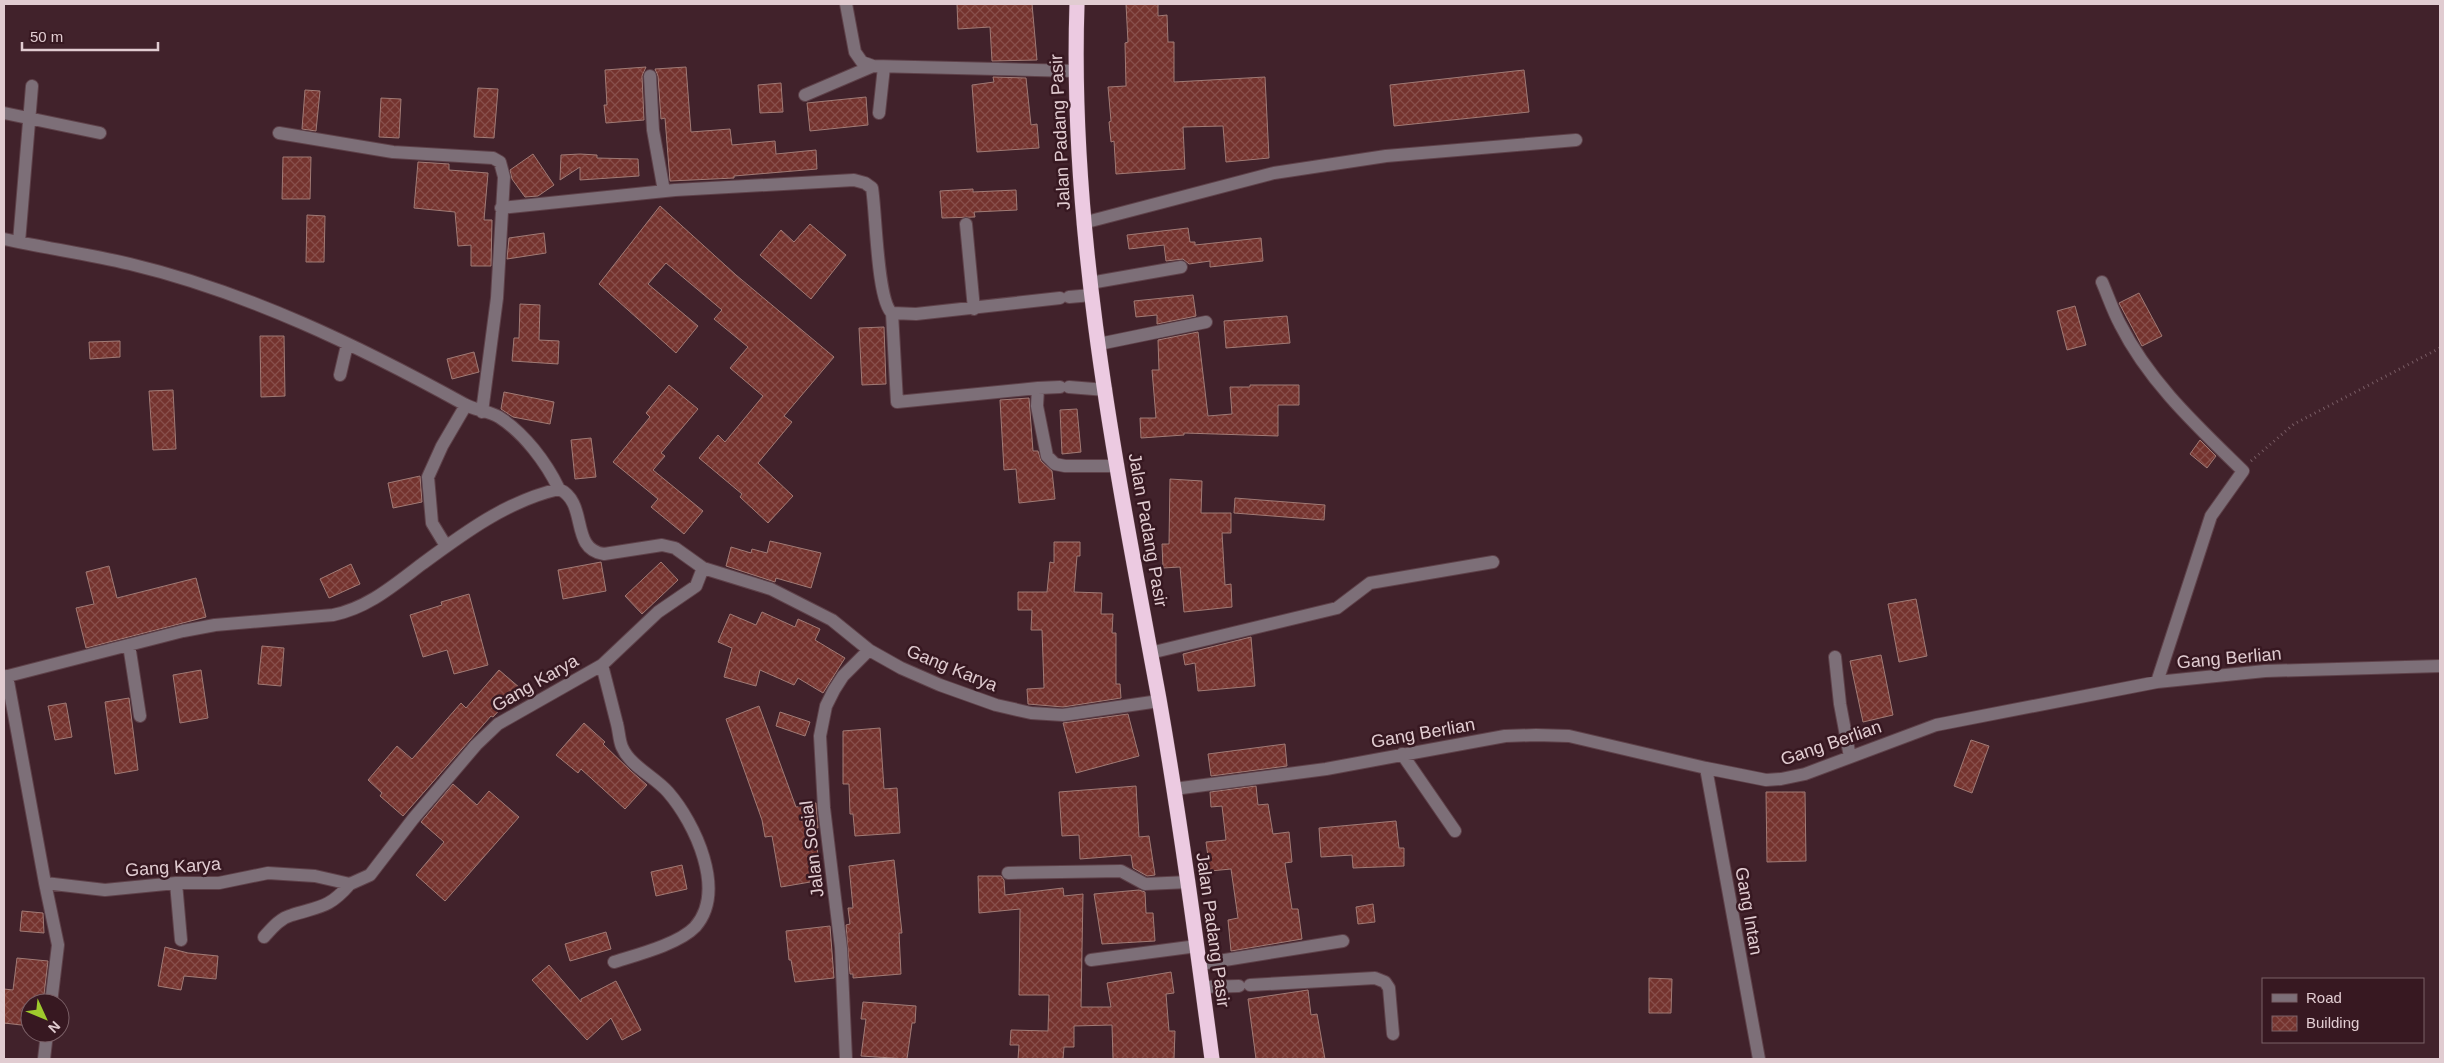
<svg xmlns="http://www.w3.org/2000/svg" width="2444" height="1063" viewBox="0 0 2444 1063" font-family="Arial,sans-serif">
	<style>
		.building { fill: url(#building-cross-hatch); stroke: #a07a75 }
		.lines { fill: none; stroke-linecap: round; stroke-linejoin: round }
		.minor-casing { stroke: #5e4149; stroke-width: 14 }
		.highway-casing { stroke: #5e4149; stroke-width: 16 }
		.path { stroke: #795d65; stroke-width: 3; stroke-dasharray: 1 4; stroke-linecap: butt }
		.minor { stroke: #7d6f78; stroke-width: 12 }
		.highway { stroke: #eccae1; stroke-width: 15 }
		.labels { text-anchor: middle; stroke-width: 5; stroke-linejoin: round; paint-order: stroke }
		.street-label { font-size: 18px; fill: #e1ccd1; stroke: #371821 }
	</style>
	<defs>
		<pattern id="building-cross-hatch" width="8" height="8" patternUnits="userSpaceOnUse" patternTransform="scale(1.25)"><rect width="8" height="8" fill="#74332e"/><path d="M0 0l8 8M0 8l8-8" fill="none" stroke="#884f4b"/></pattern>
	</defs>
	<rect width="100%" height="100%" fill="#41222b"/>
	<path class="building" d="M957 4H1032L1037 60 992 61 990 27 958 29Z
		M1126 4H1158V16L1167 15 1168 42H1174V82L1265 77 1269 158 1226 162 1223 126 1183 127 1185 169 1116 174 1114 141 1111 142 1109 122 1111 121 1108 87 1126 86 1125 43 1128 42Z
		M646 67 642 76 644 120 606 123 604 105H607L605 70Z
		M686 67 691 132 730 129 732 145 775 141 776 154 816 150 817 169 734 176V178L670 181 665 118 661 119 658 76 655 69Z
		M1524 70 1529 112 1394 126 1390 85Z
		M993 77 1026 78 1031 125 1037 124 1039 148 977 152 972 85 994 82Z
		M781 83 783 112 760 113 758 85Z
		M478 88 498 89 494 138 474 137Z
		M305 90 320 91 316 131 302 129Z
		M866 97 868 125 810 131 807 103Z
		M381 98 401 99 399 138 379 137Z
		M533 154 554 185 538 196 525 197 512 179 510 170Z
		M580 154 597 155V158L638 159 639 176 580 180V167L560 180 561 155Z
		M283 157H311L310 199H282Z
		M418 162 449 164V170L488 173 484 220H492L491 266H471V245L458 246 455 212 414 208Z
		M973 189V192L1016 190 1017 210 974 212 975 217 942 218 940 191Z
		M660 206 736 275 834 357 784 416 792 422 758 463 793 496 768 523 740 497 742 494 699 458 718 435 725 442 763 396 730 368 748 347 714 319 722 310 666 263 648 284 698 326 676 353 599 284Z
		M307 215 325 216 324 262H306Z
		M810 224 846 255 811 299 760 255 781 230 794 242Z
		M1188 228 1190 242H1195V245L1261 238 1263 261 1210 267V261L1189 264 1183 259 1166 261 1164 245 1129 249 1127 235Z
		M544 233 546 253 507 259 509 238Z
		M2139 293 2162 336 2142 346 2119 303Z
		M1193 295 1196 316 1157 324V315L1136 317 1134 301Z
		M520 304 540 305 539 340 559 341 558 364 512 361 514 338H519Z
		M2075 306 2086 345 2067 350 2057 311Z
		M1287 316 1290 343 1226 348 1224 321Z
		M884 327 886 384 862 385 859 328Z
		M1198 332 1208 416 1232 414 1230 387H1250V385H1299V405H1278V436L1184 433V435L1141 438 1140 418H1156L1152 370H1159L1158 340Z
		M260 336H284L285 396 261 397Z
		M120 341V357L90 359 89 342Z
		M474 352 479 372 452 379 447 359Z
		M669 385 698 409 661 453 665 456 653 470 703 511 684 534 651 507 658 499 613 462 650 417 646 413Z
		M173 390 176 449 153 450 149 391Z
		M504 392 554 402 550 424 513 417 501 409Z
		M1029 398 1033 451H1038L1041 461 1052 471 1055 499 1019 503 1016 469 1004 470 1000 400Z
		M1077 409 1081 452 1062 454 1060 410Z
		M591 438 596 477 575 479 571 440Z
		M2200 440 2216 456 2207 468 2190 454Z
		M420 476 422 502 393 508 388 483Z
		M1170 479 1202 481 1201 513H1231V533H1222L1225 585 1231 584 1232 607 1184 612 1180 567 1163 568 1162 544H1169Z
		M1235 498 1325 505 1324 520 1234 513Z
		M770 541 821 553 811 588 776 578 775 582 726 566 731 547 751 553 752 549 767 553Z
		M1054 542H1080V556H1077L1074 592 1102 593 1101 614H1113L1112 633H1116V684H1120L1121 698 1063 707 1028 704 1027 689 1044 688 1042 630H1031L1032 610H1018V592H1047L1050 562 1054 563Z
		M601 562 606 591 563 599 558 570Z
		M661 562 678 580 642 614 625 596Z
		M351 564 360 584 329 598 320 579Z
		M109 566 117 598 196 578 206 617 86 648 76 608 94 604 86 572Z
		M469 594 488 665 454 674 447 650 423 657 410 615 442 605 441 602Z
		M1916 599 1927 656 1899 662 1888 604Z
		M762 612 795 627 798 619 820 629 815 640 845 658 823 693 798 678 794 685 760 670 756 686 724 677 732 648 718 642 730 614 756 625Z
		M1251 637 1255 686 1198 691 1195 663 1185 665 1183 654Z
		M262 646 284 648 281 686 258 684Z
		M1881 655 1893 715 1863 722 1850 661Z
		M201 670 208 718 180 723 173 675Z
		M499 670 520 688 493 717 491 716 403 816 380 796 382 793 368 780 397 746 412 759 461 703 466 708Z
		M129 698 138 770 115 774 105 702Z
		M66 703 72 737 55 740 48 706Z
		M759 706 796 807 816 803 818 828 814 829 822 880 781 887 772 836 765 837 762 820 726 719Z
		M780 712 810 722 805 736 776 726Z
		M1128 714 1139 756 1076 773 1063 723Z
		M584 723 605 742 603 744 631 771 647 785 625 809 581 769 578 773 556 755Z
		M880 728 884 789 897 788 900 833 855 836 853 814H850L849 784H843V731Z
		M1971 740 1989 746 1972 793 1954 786Z
		M1285 744 1287 766 1211 776 1208 754Z
		M453 784 477 805 489 791 519 817 445 901 416 875 444 842 421 822Z
		M1136 786 1139 837 1149 836 1155 875 1147 876 1133 868 1131 855 1080 859 1079 835 1062 836 1059 792Z
		M1256 786 1258 805 1268 804 1273 834 1289 832 1292 862 1285 863 1292 909H1298L1302 939 1231 951 1228 920 1238 918 1231 869 1210 871 1206 842 1226 840 1222 806 1211 807 1210 792Z
		M1766 792H1805L1806 861 1767 862Z
		M1396 821 1399 848H1404V866L1353 868 1352 855 1321 857 1319 828Z
		M894 860 902 933H899L901 974 853 978V974H850L846 925 850 924 848 908H853L849 866Z
		M682 865 687 889 656 896 651 872Z
		M978 876H1001L1004 880 1005 895 1063 888 1064 896 1083 894 1081 1007H1111L1107 983 1171 972 1174 993 1166 994 1169 1031H1175L1174 1059H1113L1112 1025 1074 1026V1047H1064L1063 1059H1018L1019 1045H1010L1011 1030 1048 1031 1049 995H1019L1020 909 979 913Z
		M1139 890 1145 892 1146 913H1153L1155 941 1102 944 1094 894Z
		M1373 904 1375 922 1358 924 1356 907Z
		M22 911 43 913 44 933 20 931Z
		M830 926 834 978 795 982 791 960H789L786 931Z
		M606 932 611 949 570 961 565 944Z
		M165 947 188 953 218 956 216 979 184 976 181 990 158 986Z
		M17 958 48 961 43 1003H30V1026L4 1023V989L13 990Z
		M549 965 581 1002V999L616 981 641 1030 622 1040 611 1018 587 1040 532 980Z
		M1649 978 1672 979 1671 1013H1649Z
		M1308 990 1311 1015 1317 1014 1325 1059H1256L1248 999Z
		M863 1002 916 1006 915 1023H912L907 1059 861 1056 866 1019H861Z"/>
	<g class="lines">
		<defs>
			<path id="minor" d="M846 4 855 52 862 62 873 66 1074 71
				M650 76 653 130 664 191
				M805 95 873 66
				M4 113 100 133
				M879 113 884 67
				M279 133 393 152 493 158 500 162 504 177 497 298 482 412
				M501 208 675 190 854 180 865 183 872 188C876 212 877 301 892 313L916 314 1060 298
				M1083 223 1274 173 1386 156 1576 140
				M966 224 974 309
				M4 239C45 248 88 254 130 264 247 292 359 346 464 404 474 410 489 411 499 417 524 433 546 462 559 489
				M19 242 32 86
				M2102 282C2108 296 2113 311 2120 324 2149 382 2197 426 2243 471L2211 516 2157 682
				M1090 283 1181 267
				M1069 297 1092 295
				M892 313 897 402 1038 388
				M1099 344 1206 322
				M340 375 347 345
				M1060 387 1038 388 1037 406 1047 456 1055 464 1065 466H1118
				M1069 387 1106 390
				M446 546 432 523 428 477 442 446 466 405
				M129 645 140 716
				M1150 653 1337 608 1370 583 1493 562
				M1835 657 1840 704 1850 757
				M602 665C607 685 612 705 617 724 619 731 619 740 622 747 630 766 655 777 668 792 695 823 727 891 695 927 679 944 636 955 614 962
				M7 676 45 883 105 890 176 883H219L268 873 315 876 350 884 370 875 413 819 476 745 498 724 602 665 658 612 696 586 703 568 771 589 832 620 869 650 901 668 940 685 996 705 1031 713 1063 715 1159 701
				M4 677 183 631 215 625 333 615C368 608 394 585 422 564 464 533 507 501 559 489 589 503 569 549 604 554L662 545 675 548 703 568
				M1402 754 1455 831
				M1706 768 1759 1059
				M1174 789 1326 769 1505 736 1536 735 1569 736 1706 768 1766 780 1781 779 1805 774 1936 725 2157 682 2265 671 2440 666
				M1008 873 1121 871 1145 884 1189 882
				M45 883 58 945 51 1003
				M176 883 181 940
				M264 937C272 928 280 918 292 915 321 906 329 908 350 884
				M1091 960 1197 946
				M1200 964 1343 941
				M1250 985 1375 978 1385 982 1389 988 1393 1034
				M1203 987 1239 986
				M44 1059 47 1033
				M846 1059 841 948 824 808 820 736 826 706 834 690 843 676 869 650"/>
			<path id="highway" d="M1077 4C1069 237 1117 471 1159 699 1180 819 1196 939 1212 1059"/>
		</defs>
		<use href="#minor" class="minor-casing"/>
		<use href="#highway" class="highway-casing"/>
		<path class="path" d="M2251 461 2294 424 2440 348"/>
		<use href="#minor" class="minor"/>
		<use href="#highway" class="highway"/>
	</g>
	<g class="labels">
		<g class="street-label">
			<text transform="translate(1060 132) rotate(-93)" y="6">Jalan Padang Pasir</text>
			<text transform="translate(1148 530) rotate(80)" y="6">Jalan Padang Pasir</text>
			<text transform="translate(2229 658) rotate(-5)" y="6">Gang Berlian</text>
			<text transform="translate(952 668) rotate(22)" y="6">Gang Karya</text>
			<text transform="translate(535 683) rotate(-30)" y="6">Gang Karya</text>
			<text transform="translate(1423 733) rotate(-10)" y="6">Gang Berlian</text>
			<text transform="translate(1831 743) rotate(-19)" y="6">Gang Berlian</text>
			<text transform="translate(812 849) rotate(-97)" y="6">Jalan Sosial</text>
			<text transform="translate(173 867) rotate(-4)" y="6">Gang Karya</text>
			<text transform="translate(1749 911) rotate(80)" y="6">Gang Intan</text>
			<text transform="translate(1213 930) rotate(82)" y="6">Jalan Padang Pasir</text>
		</g>
	</g>
	<rect width="2444" height="1063" fill="none" stroke="#e1ccd1" stroke-width="10"/>
	<rect x="2262" y="978" width="162" height="65" fill="#371821" stroke="#7b6067"/>
	<rect x="2272" y="994" width="25" height="8" fill="#7d6f78" stroke="#7b6067"/>
	<text x="2306" y="1003" font-size="15" fill="#e1ccd1">Road</text>
	<rect x="2272" y="1016" width="25" height="15" fill="url(#building-cross-hatch)" stroke="#7b6067"/>
	<text x="2306" y="1028" font-size="15" fill="#e1ccd1">Building</text>
	<g transform="translate(45 1018) rotate(134)"><circle r="24" fill="#371821" stroke="#7b6067"/>
	<path d="M0-4L9 19L0 12L-9 19Z" fill="#9fca2d"/>
	<text y="-8" font-size="14" font-weight="bold" text-anchor="middle" fill="#e1ccd1">N</text>
	</g>
	<path d="M22 42v8h136v-8" fill="none" stroke="#e1ccd1" stroke-width="2.5"/>
	<text x="30" y="42" font-size="15" fill="#e1ccd1" stroke="#371821" stroke-width="4" paint-order="stroke">50 m</text>
</svg>
